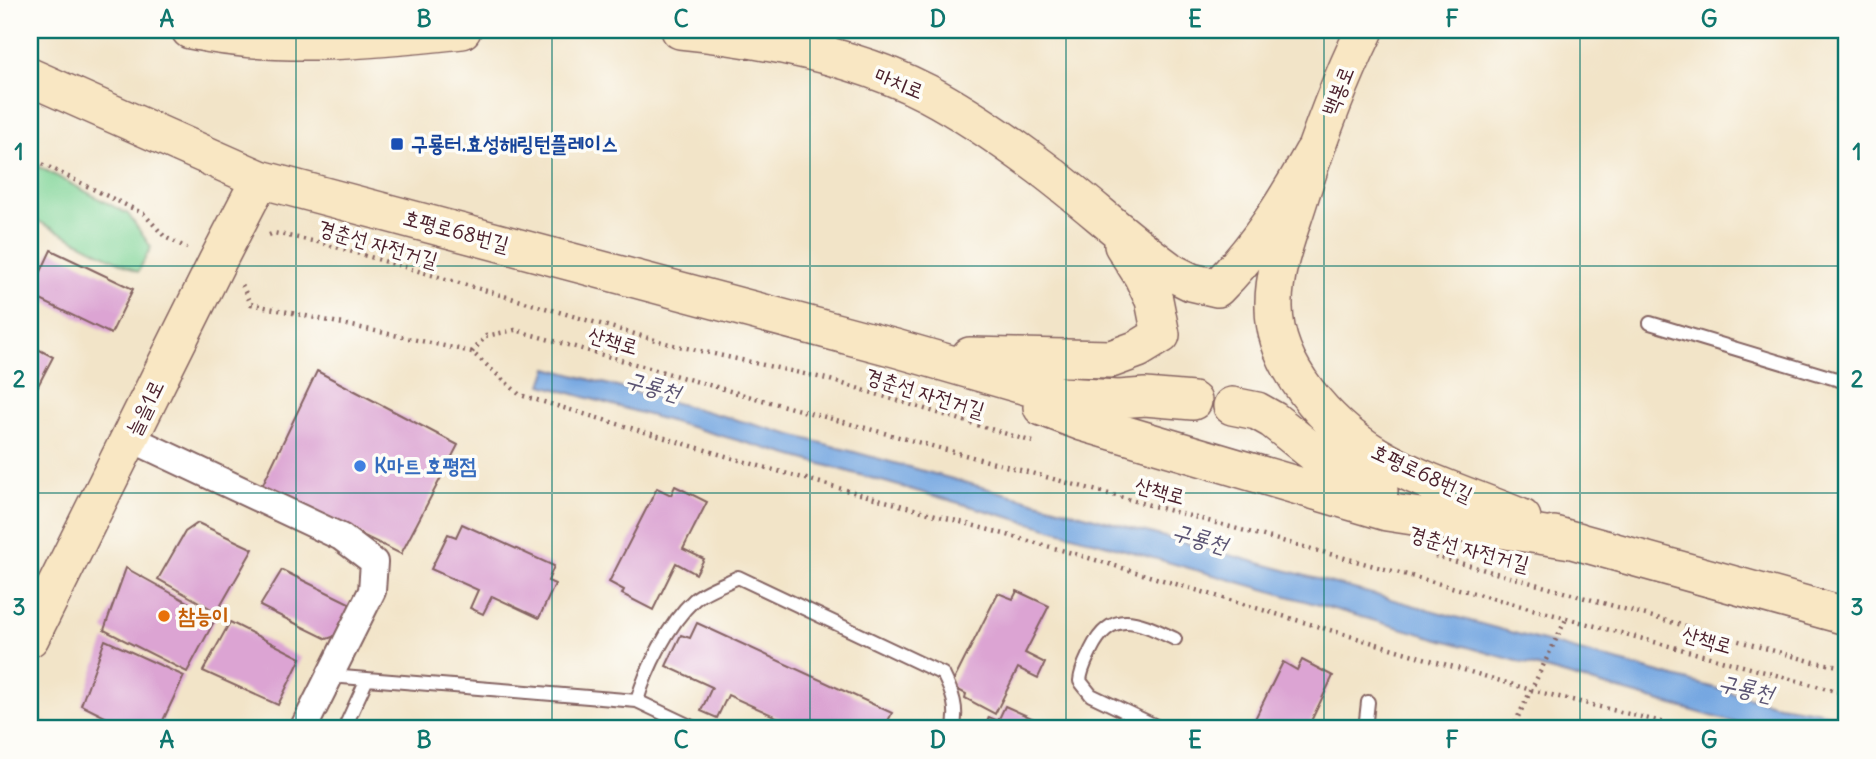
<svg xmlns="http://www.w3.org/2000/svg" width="1876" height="759" viewBox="0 0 1876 759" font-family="Delius,'Poor Story',sans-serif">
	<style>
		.green { fill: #7fd497; stroke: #647a61; stroke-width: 2 }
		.water { fill: #76a7e1; stroke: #606386; stroke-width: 2 }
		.building { fill: #dca4d3 }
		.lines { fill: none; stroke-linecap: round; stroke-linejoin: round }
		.lane-casing { stroke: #856462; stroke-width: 16 }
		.street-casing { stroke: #856462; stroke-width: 30 }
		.secondary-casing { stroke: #856462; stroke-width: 40 }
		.path { stroke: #856462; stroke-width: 4.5; stroke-dasharray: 2 5; stroke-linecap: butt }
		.lane { stroke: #fff; stroke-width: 12 }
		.street { stroke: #fff; stroke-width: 26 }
		.secondary { stroke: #f9e7c3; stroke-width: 37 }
		.grid { fill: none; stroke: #0f766e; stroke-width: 2; stroke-opacity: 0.55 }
		.transit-dot { fill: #1a4fb4; stroke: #fdfcf7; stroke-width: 2.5 }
		.shop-dot { fill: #3f7fe0; stroke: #fdfcf7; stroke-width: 2.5 }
		.food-dot { fill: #e8710a; stroke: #fdfcf7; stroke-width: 2.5 }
		.labels { text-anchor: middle; stroke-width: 7; stroke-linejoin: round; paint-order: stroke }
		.street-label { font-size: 21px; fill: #4a1f2b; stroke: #fdfcf7 }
		.transit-label { font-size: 21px; font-weight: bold; fill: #164399; stroke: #fdfcf7; text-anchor: start }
		.shop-label { font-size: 21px; font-weight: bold; fill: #366cbe; stroke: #fdfcf7; text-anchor: start }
		.food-label { font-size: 21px; font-weight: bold; fill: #c56008; stroke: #fdfcf7; text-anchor: start }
		.water-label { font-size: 23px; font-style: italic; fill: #5c5574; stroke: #fdfcf7 }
		.neatline { fill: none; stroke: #0f766e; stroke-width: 2.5 }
		.grid-label { font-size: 23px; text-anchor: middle; font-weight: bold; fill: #0f766e }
	</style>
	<rect width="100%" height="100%" fill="#fdfcf7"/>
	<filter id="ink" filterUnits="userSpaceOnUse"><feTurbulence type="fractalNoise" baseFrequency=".0143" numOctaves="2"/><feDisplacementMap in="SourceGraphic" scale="14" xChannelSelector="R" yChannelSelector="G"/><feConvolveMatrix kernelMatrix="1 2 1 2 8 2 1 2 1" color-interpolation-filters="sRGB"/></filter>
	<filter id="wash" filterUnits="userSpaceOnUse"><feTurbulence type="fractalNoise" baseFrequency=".00686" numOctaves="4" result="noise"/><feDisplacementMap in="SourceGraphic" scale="28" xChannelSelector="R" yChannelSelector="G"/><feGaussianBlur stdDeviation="1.57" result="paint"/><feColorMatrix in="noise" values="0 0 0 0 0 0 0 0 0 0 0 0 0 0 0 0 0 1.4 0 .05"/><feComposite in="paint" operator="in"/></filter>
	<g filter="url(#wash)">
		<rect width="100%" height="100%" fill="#f2e4c8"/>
		<path class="green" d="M30 162 128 214 151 247 138 272 30 217Z"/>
		<path class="water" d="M548 368 1773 704 1846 716V729H1757L542 385Z"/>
		<g id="blocks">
			<path class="building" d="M51 250 133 289 111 334 30 295Z
				M30 345 53 357 30 401Z
				M317 371 458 445 401 554 262 486Z
				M675 486 707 502 683 549 704 559 696 574 676 563 653 610 622 594 624 590 609 582 657 488 671 495Z
				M198 523 253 549 217 612 158 579 185 532Z
				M462 524 554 566 548 581 555 584 539 618 492 596 483 614 470 608 478 590 431 569 448 534 456 537Z
				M126 568 216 618 187 672 104 630Z
				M282 570 349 603 351 615 338 635 327 639 260 606Z
				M1017 591 1049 606 1025 653 1045 663 1038 678 1018 668 995 714 965 698 966 694 951 686 998 593 1013 599Z
				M230 622 301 658 278 705 203 671Z
				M697 623 892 713 885 727 890 729H803L728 695 717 718 701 711 712 687 666 666 681 635 690 638Z
				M105 640 184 676 159 729H129L81 705Z
				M1302 660 1333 676 1310 723 1322 729H1250L1283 662 1297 670Z
				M1005 706 1056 729H984L989 717 998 721Z"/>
		</g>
	</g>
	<g filter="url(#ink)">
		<use href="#blocks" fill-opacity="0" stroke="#856462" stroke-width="2"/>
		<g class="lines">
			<defs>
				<path id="lane" d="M1650 323 1846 382
					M330 676 637 701 696 729
					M637 701C646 669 669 623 694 600 705 590 725 584 738 577L943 674C952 692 959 709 953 729
					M344 729 367 679
					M1162 729 1091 695 1080 681C1081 669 1086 661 1091 650 1112 606 1141 623 1175 639
					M1365 729 1368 702"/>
				<path id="street" d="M130 438 341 537 374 562 372 591 303 729"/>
				<path id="secondary" d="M190 30C279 49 373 40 462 30
					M680 30C760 38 855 56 927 93 965 113 1001 138 1035 163 1083 198 1125 239 1173 273L1191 282 1217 288C1257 248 1286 202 1313 153
					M1365 30C1339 83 1319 137 1301 193 1290 230 1273 268 1274 307 1274 367 1328 425 1376 455 1421 482 1474 498 1522 518
					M30 77 260 179 895 348 1061 396 1119 399 1145 397 1193 401
					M970 356 1111 359 1138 349 1161 335 1154 300 1142 275 1123 245
					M1232 406 1257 411 1273 420 1335 470 1379 491
					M1042 407 1082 422 1387 512 1578 541
					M1554 535 1846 616
					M30 638 217 262 260 179"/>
			</defs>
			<use href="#lane" class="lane-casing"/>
			<use href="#street" class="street-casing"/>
			<use href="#secondary" class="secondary-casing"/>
			<path class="path" d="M30 158 144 214 165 237 187 248
				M269 235 274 233 322 243 669 344 827 379 1033 442
				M242 285 251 304 472 352 520 395 756 465 1072 553 1531 690 1690 729
				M472 352 486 336 515 330 755 398 1846 694
				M1435 556 1814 662 1846 667
				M1512 729 1567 617"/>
			<use href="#lane" class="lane"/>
			<use href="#street" class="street"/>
			<use href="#secondary" class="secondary"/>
		</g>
	</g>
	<path class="grid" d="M296 30V729M552 30V729M810 30V729M1066 30V729M1324 30V729M1580 30V729M30 266H1846M30 493H1846"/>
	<rect class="transit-dot" x="390" y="137" width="14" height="14" rx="3.5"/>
	<circle class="shop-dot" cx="360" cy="466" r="7"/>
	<circle class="food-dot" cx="164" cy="616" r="7"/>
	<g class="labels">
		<g class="street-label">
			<text transform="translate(899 83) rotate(22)" y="7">마치로</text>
			<text transform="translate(1338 91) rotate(-68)" y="7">백봉로</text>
			<text transform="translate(456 231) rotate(15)" y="7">호평로68번길</text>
			<text transform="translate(378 244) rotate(16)" y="7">경춘선 자전거길</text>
			<text transform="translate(613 341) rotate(16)" y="7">산책로</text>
			<text transform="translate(925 393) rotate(17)" y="7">경춘선 자전거길</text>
			<text transform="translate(145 408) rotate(-64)" y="7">늘을1로</text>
			<text transform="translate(1422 473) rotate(25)" y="7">호평로68번길</text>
			<text transform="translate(1160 491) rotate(15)" y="7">산책로</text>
			<text transform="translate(1469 549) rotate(15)" y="7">경춘선 자전거길</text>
			<text transform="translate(1707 640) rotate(16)" y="7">산책로</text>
		</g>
		<g class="transit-label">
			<text x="411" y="151">구룡터.효성해링턴플레이스</text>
		</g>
		<g class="shop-label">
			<text x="374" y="473">K마트 호평점</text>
		</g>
		<g class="food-label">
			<text x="178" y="623">참능이</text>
		</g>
		<g class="water-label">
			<text transform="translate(653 386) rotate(16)" y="8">구룡천</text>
			<text transform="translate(1200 538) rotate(16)" y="8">구룡천</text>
			<text transform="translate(1746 688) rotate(13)" y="8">구룡천</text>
		</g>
	</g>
	<rect width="1876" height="759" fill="none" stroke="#fdfcf7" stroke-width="77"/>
	<rect x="38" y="38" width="1800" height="682" class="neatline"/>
	<g class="grid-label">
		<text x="167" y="27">A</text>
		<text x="424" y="27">B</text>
		<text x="681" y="27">C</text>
		<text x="938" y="27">D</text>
		<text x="1195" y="27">E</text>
		<text x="1452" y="27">F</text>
		<text x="1709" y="27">G</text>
		<text x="19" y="160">1</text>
		<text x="1857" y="160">1</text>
		<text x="19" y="387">2</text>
		<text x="1857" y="387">2</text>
		<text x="19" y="615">3</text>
		<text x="1857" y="615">3</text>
		<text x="167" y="748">A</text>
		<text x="424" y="748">B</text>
		<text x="681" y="748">C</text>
		<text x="938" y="748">D</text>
		<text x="1195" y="748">E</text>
		<text x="1452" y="748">F</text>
		<text x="1709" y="748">G</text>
	</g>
</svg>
